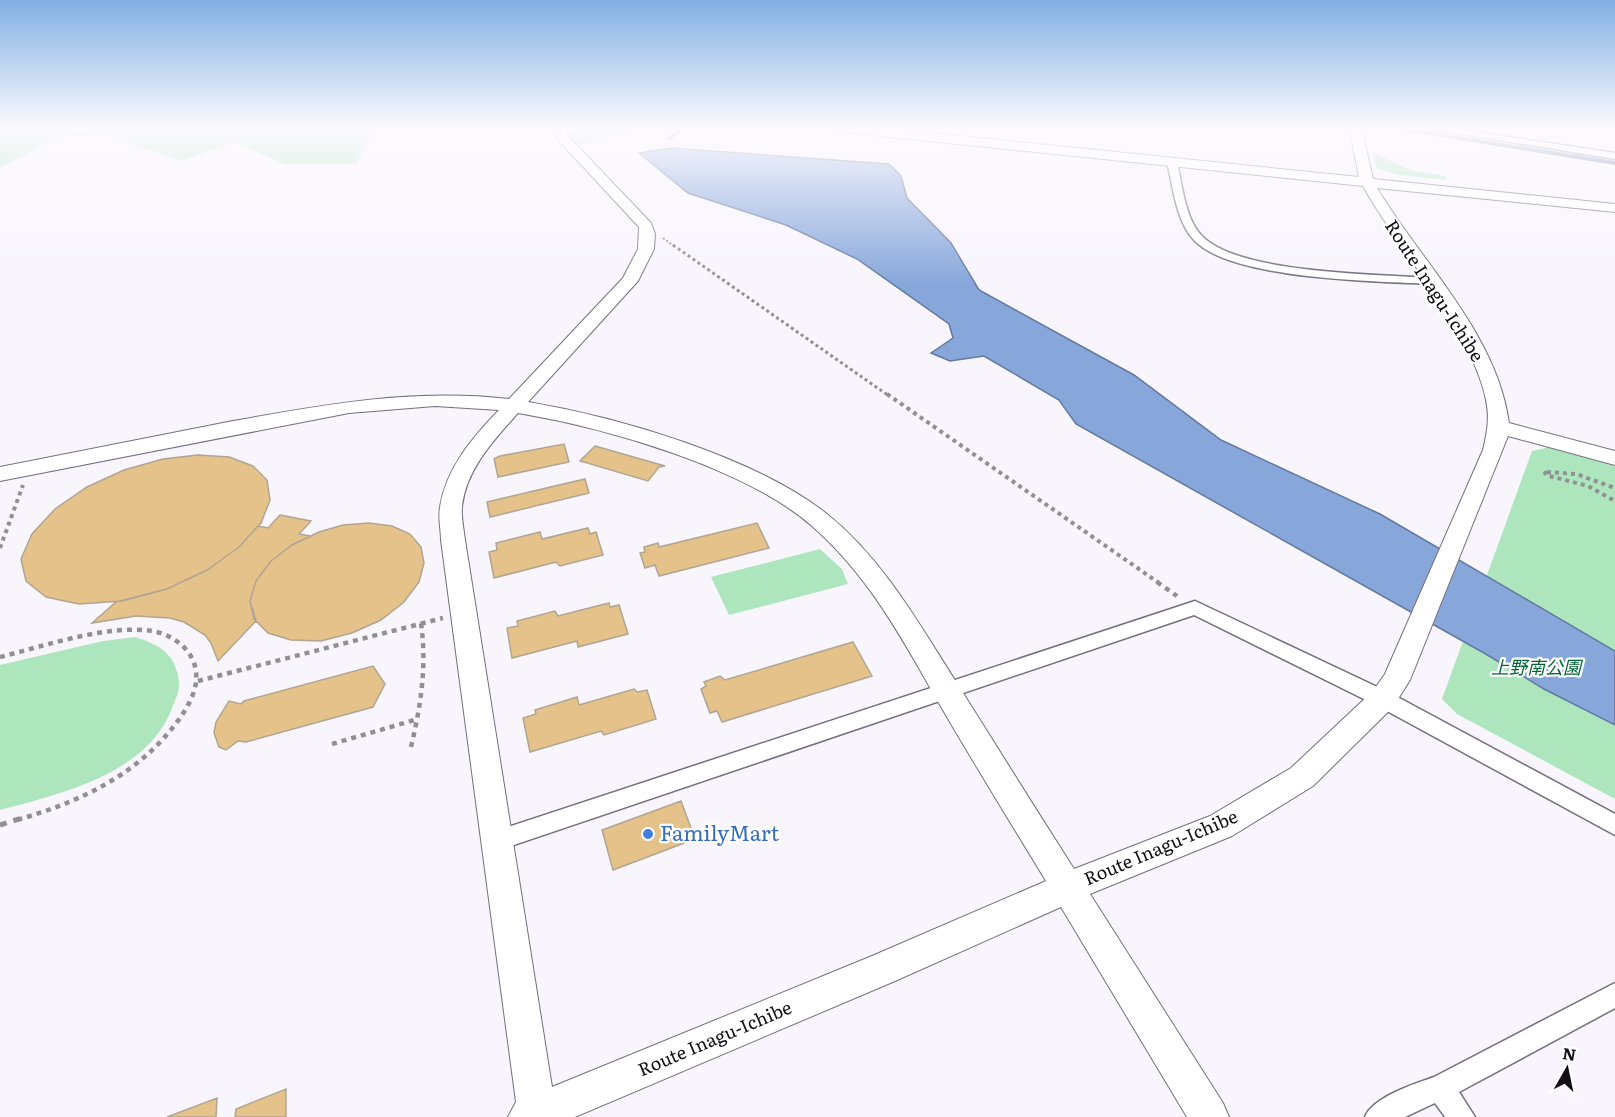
<svg xmlns="http://www.w3.org/2000/svg" width="1615" height="1117" viewBox="0 0 1615 1117" font-family="Literata,'Noto Sans JP',serif">
	<style>
		.green { fill: #ade6bd }
		.water { fill: #87a7db; stroke: #6479a0; stroke-width: 1.5 }
		.lines { fill: none; stroke-linecap: round; stroke-linejoin: round }
		.stream { stroke: #6479a0; stroke-width: 4 }
		.building { fill: #e5c289; stroke: #b0a593; stroke-width: 1.5 }
		.street-casing { stroke: #756e80; stroke-width: 3 }
		.secondary-casing { stroke: #756e80; stroke-width: 2 }
		.path-far4 { stroke: #918e96; stroke-width: 2; stroke-dasharray: 2 2; stroke-linecap: butt }
		.path-far3 { stroke: #918e96; stroke-width: 3; stroke-dasharray: 3 3; stroke-linecap: butt }
		.path-far2 { stroke: #918e96; stroke-width: 4; stroke-dasharray: 4 4; stroke-linecap: butt }
		.path-far1 { stroke: #918e96; stroke-width: 4.5; stroke-dasharray: 5 5; stroke-linecap: butt }
		.path { stroke: #918e96; stroke-width: 5; stroke-dasharray: 7 7; stroke-linecap: butt }
		.street { fill: #fff; fill-rule: evenodd }
		.secondary { fill: #fff; fill-rule: evenodd }
		.shop-dot { fill: #3f7fe0; stroke: #fff; stroke-width: 2 }
		.labels { text-anchor: middle; stroke-width: 4.5; stroke-linejoin: round; paint-order: stroke }
		.street-label { font-size: 18px; fill: #120f16; stroke: #fff }
		.park-label { font-size: 18px; font-style: italic; fill: #046635; stroke: #fff }
		.near-shop-label { font-size: 21px; fill: #366cbe; stroke: #fff; text-anchor: start }
	</style>
	<rect width="100%" height="100%" fill="#f8f5fd"/>
	<path class="green" d="M0 127H375L356 164H284L235 142 181 161 102 134 61 136 0 168Z
		M568 127H649L577 146 566 132Z
		M1373 153 1413 171 1446 176V180L1400 175 1376 168Z
		M1550 447 1615 466V799L1457 714 1442 699 1532 451Z
		M820 549 842 569 848 584 729 615 711 577Z
		M135 637C160 645 176 654 179 682 180 691 175 700 172 708 148 774 60 794 0 810V665L103 641Z"/>
	<path class="water" d="M672 148 889 164 901 176 907 198 951 243 979 290 1134 375 1221 440 1380 514 1615 651V725L1544 689 1484 653 1076 424 1059 400 984 356 950 361 931 353 953 338 949 324 857 259 786 225 688 193 639 153Z"/>
	<g class="lines">
		<path class="stream" d="M1391 127 1615 163
			M670 138 679 131"/>
	</g>
	<path class="building" d="M564 444 569 462 498 477 494 459 500 456Z
		M595 446 665 466 659 467 648 481 580 461Z
		M198 455 229 457 253 466 267 480 270 500 261 523 239 547 207 570 167 589 122 601 79 604 46 597 26 581 21 559 32 534 55 509 87 487 124 470 163 459Z
		M585 479 589 493 490 517 487 502Z
		M280 515 311 521 299 534 311 536 292 545 271 561 256 581 250 601 256 621 218 661 211 643 205 635 184 622 170 618 136 616 92 623 116 602 167 589 207 570 239 547 258 526 268 528Z
		M369 523 392 526 410 534 421 547 424 563 419 582 404 602 381 620 352 633 321 641 291 640 268 633 254 619 250 601 256 581 271 561 292 545 319 532 343 525Z
		M757 523 769 548 659 576 655 565 645 568 640 553 645 552 644 547 658 543 659 547Z
		M588 528 590 534 596 532 603 555 560 566 556 562 494 578 489 552 497 550 496 543 540 532 542 539Z
		M609 603 610 607 619 605 628 634 578 647 577 641 512 658 507 628 518 626 517 621 555 611 558 616Z
		M853 642 872 676 722 722 717 711 710 713 701 689 706 686 704 682 720 676 725 680Z
		M373 666 385 684 373 707 246 742 238 741 226 750 219 747 214 733 216 722 229 701 241 704 244 701Z
		M634 689 637 692 647 690 656 719 604 735 601 731 530 752 523 718 536 714 535 710 577 697 579 705Z
		M681 801 695 839 613 870 602 830Z
		M286 1089V1117H235L236 1109Z
		M217 1098 216 1117H167Z"/>
	<g class="lines">
		<defs>
			<path id="street" d="M1420 127H1443L1615 153V159Z
				M1172 159 1177 162C1182 184 1185 218 1201 235 1236 274 1379 274 1431 278L1437 281 1431 284C1377 281 1231 280 1194 240 1176 221 1173 186 1167 162Z
				M1195 601 1390 693 1615 814V835L1376 705 1194 615 499 850 491 847 488 840 491 833 499 830Z
				M1615 983V1008L1459 1092 1475 1117H1445L1435 1103 1405 1117H1365C1373 1097 1414 1084 1434 1077Z"/>
			<path id="secondary" d="M553 127H565L569 137 651 223 655 234 654 249 638 281 528 402C618 417 755 457 827 514 884 560 919 624 958 685 997 747 1035 808 1074 869L1210 816 1291 768 1373 691 1385 674 1483 450C1487 433 1490 418 1486 400 1473 333 1397 248 1363 186L832 131 826 127H871L1359 177 1349 127H1361L1373 179 1615 204V212L1377 188C1422 263 1497 334 1509 423L1615 451V465L1508 436 1410 680 1393 707 1313 786 1232 836 1090 894 1223 1103 1229 1117H1187L1061 907 895 981 575 1117H508L516 1102 441 540C441 530 438 517 440 507 446 468 473 437 499 410L435 406 349 413 0 481V467C76 452 152 437 228 422 322 405 413 388 509 399L623 278 638 249 639 227 559 141ZM518 413C607 428 744 467 812 526 867 574 901 636 936 698 971 759 1009 820 1046 881L872 956 552 1087 465 540C464 530 461 518 462 507 466 469 494 440 518 413Z"/>
		</defs>
		<use href="#street" class="street-casing"/>
		<use href="#secondary" class="secondary-casing"/>
		<path class="path-far4" d="M663 238 675 247"/>
		<path class="path-far3" d="M673 245 889 396"/>
		<path class="path-far2" d="M887 394 1159 583
			M1547 472 1545 473 1549 476 1588 486 1615 501
			M1547 472 1576 474 1615 488
			M0 548 23 485"/>
		<path class="path-far1" d="M1157 582 1177 596
			M0 657C45 646 107 624 152 631 170 634 188 646 194 663 201 683 191 702 180 718 140 774 82 801 17 820
			M198 681 443 618
			M332 744 418 719
			M411 747C421 705 427 666 421 623"/>
		<path class="path" d="M0 825 22 818"/>
		<use href="#street" class="street"/>
		<use href="#secondary" class="secondary"/>
	</g>
	<linearGradient id="sky" x2="0" y2="1"><stop stop-color="#81afe3"/><stop offset="0.45" stop-color="#fcfafe"/><stop offset="1" stop-color="#fcfafe" stop-opacity="0"/></linearGradient>
	<rect width="1615" height="284" fill="url(#sky)"/>
	<circle class="shop-dot" cx="648" cy="834" r="6"/>
	<g class="labels">
		<g class="street-label">
			<text transform="translate(1434 291) rotate(57)" y="6">Route Inagu-Ichibe</text>
			<text transform="translate(1161 848) rotate(-23)" y="6">Route Inagu-Ichibe</text>
			<text transform="translate(715 1039) rotate(-23)" y="6">Route Inagu-Ichibe</text>
		</g>
		<g class="park-label">
			<text x="1536" y="674">上野南公園</text>
		</g>
		<g class="near-shop-label">
			<text x="660" y="841">FamilyMart</text>
		</g>
	</g>
	<g transform="translate(1567 1069) rotate(9)" stroke="#ffffff" stroke-width="4.5" paint-order="stroke">
	<path d="M0-4.5L10 22L0 15L-10 22Z" fill="#120f16"/>
	<text y="-9" font-size="16" font-weight="bold" text-anchor="middle" fill="#120f16">N</text>
	</g>
</svg>
